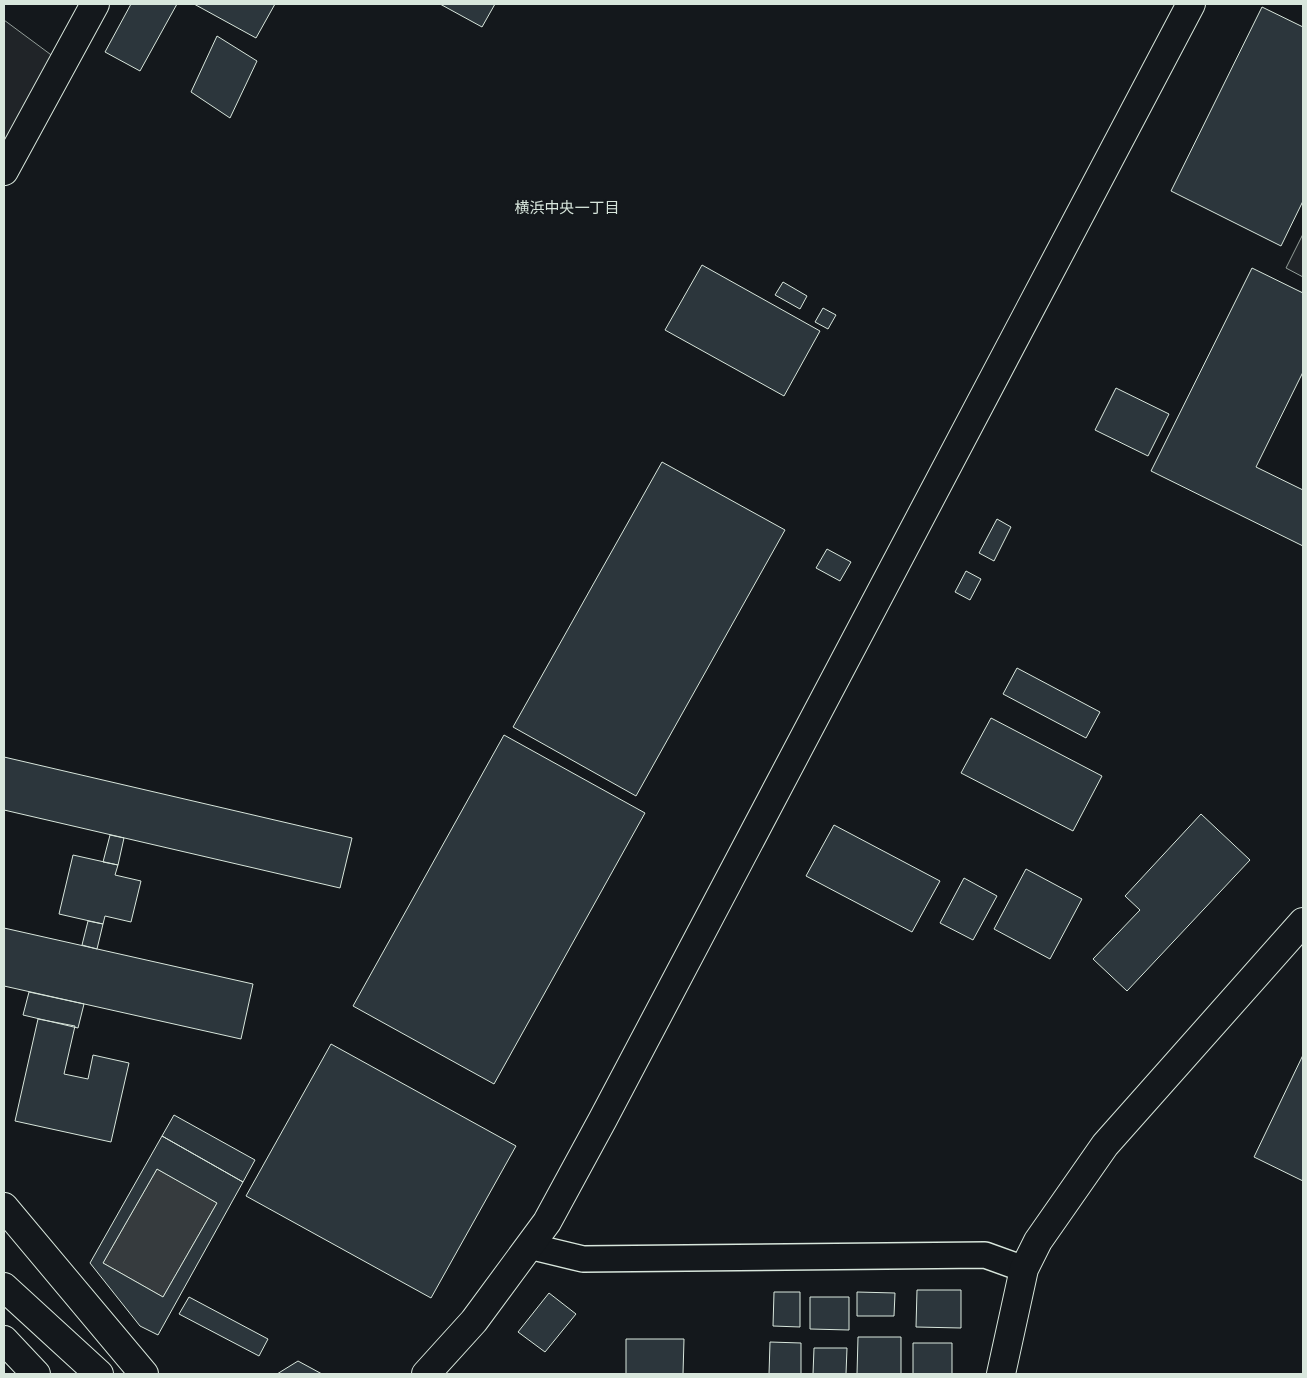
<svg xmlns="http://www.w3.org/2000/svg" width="1307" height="1378" viewBox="0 0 1307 1378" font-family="'Roboto Condensed','Noto Sans JP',sans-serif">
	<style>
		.green { fill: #202428; stroke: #939e99 }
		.water { fill: #363b3e; stroke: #939e99 }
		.building { fill: #2c363c; stroke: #d8e6dc; fill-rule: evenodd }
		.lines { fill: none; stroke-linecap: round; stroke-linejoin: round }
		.minor-casing { stroke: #d8e6dc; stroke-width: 28 }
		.tertiary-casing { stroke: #d8e6dc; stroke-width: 30 }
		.motorway-casing { stroke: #d8e6dc; stroke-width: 30 }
		.minor { stroke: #14181c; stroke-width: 25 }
		.tertiary { stroke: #14181c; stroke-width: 28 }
		.motorway { stroke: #14181c; stroke-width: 28 }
		.labels { text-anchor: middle; stroke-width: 4; stroke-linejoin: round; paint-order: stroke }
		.neighbourhood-label { font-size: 15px; fill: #d8e6dc; stroke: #14181c }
	</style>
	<rect width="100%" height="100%" fill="#14181c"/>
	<path class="green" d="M4 20 54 57 4 151Z
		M1303 234V277L1286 268Z"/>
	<path class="water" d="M157 1169 217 1203 163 1297 103 1263Z"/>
	<path class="building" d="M131 4H177L140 71 105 52Z
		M194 4H275L256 38Z
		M440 4H495L482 27Z
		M1262 7 1303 27V201L1281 246 1171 191Z
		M217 36 257 61 230 118 191 92Z
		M702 265 820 331 784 396 665 330Z
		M1252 268 1303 293V372L1256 467 1303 490V546L1151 471Z
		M783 282 807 296 800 309 775 295Z
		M823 308 836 315 828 329 815 322Z
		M1116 388 1169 414 1148 456 1095 430Z
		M662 462 785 530 636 796 513 727Z
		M997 519 1011 527 994 561 979 553Z
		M827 549 851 562 840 581 816 568Z
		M966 571 981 579 970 600 955 592Z
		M1017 668 1100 712 1086 738 1003 694Z
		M991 718 1102 776 1073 831 961 773Z
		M504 735 645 813 494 1084 353 1006Z
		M4 757 352 838 340 888 4 810Z
		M1201 814 1250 860 1127 991 1093 959 1140 910 1125 896Z
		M834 825 940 881 912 932 806 876Z
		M110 835 124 838 118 865 103 862Z
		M73 855 118 865 115 875 141 881 131 922 105 916 103 924 59 914Z
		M1026 869 1082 899 1050 959 994 929Z
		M964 878 997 896 973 940 940 923Z
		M88 921 103 924 97 949 82 945Z
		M4 928 253 984 241 1039 4 986Z
		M29 992 84 1004 78 1028 23 1015Z
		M38 1019 75 1026 64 1074 88 1079 93 1055 129 1063 111 1142 15 1121Z
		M331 1044 516 1146 431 1298 246 1196Z
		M1303 1055V1181L1254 1157Z
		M174 1115 255 1160 243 1182 162 1136Z
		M162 1136 243 1182 158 1335 140 1326 90 1263ZM157 1169 217 1203 163 1297 103 1263Z
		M917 1290H961V1328L916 1327Z
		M774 1292H800V1327L773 1326Z
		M857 1292 895 1293 894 1316H857Z
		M549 1293 576 1314 545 1352 518 1332Z
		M189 1297 268 1339 259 1356 179 1314Z
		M810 1297H849V1330L810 1329Z
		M858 1337H901V1374H857Z
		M626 1339H684L683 1374H626Z
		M770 1342 801 1343V1374H769Z
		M913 1343H952V1374H913Z
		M814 1348H847L846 1374H813Z
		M298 1361 322 1374H277Z"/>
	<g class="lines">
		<defs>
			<path id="minor" d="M529 1246 583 1259 985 1255 1024 1269"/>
			<path id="tertiary" d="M4 171 95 4
				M4 1207 144 1374
				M426 1374 474 1321 547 1222 603 1119 1191 4
				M1001 1374 1024 1269 1038 1241 1105 1145 1303 922"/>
			<path id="motorway" d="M4 1287 99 1374
				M4 1340 36 1374"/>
		</defs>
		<use href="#minor" class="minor-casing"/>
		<use href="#tertiary" class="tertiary-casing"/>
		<use href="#motorway" class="motorway-casing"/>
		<use href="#minor" class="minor"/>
		<use href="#tertiary" class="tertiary"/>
		<use href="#motorway" class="motorway"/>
	</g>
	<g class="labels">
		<g class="neighbourhood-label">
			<text x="567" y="213">横浜中央一丁目</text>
		</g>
	</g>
	<rect width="1307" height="1378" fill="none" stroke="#d8e6dc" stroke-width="10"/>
</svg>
